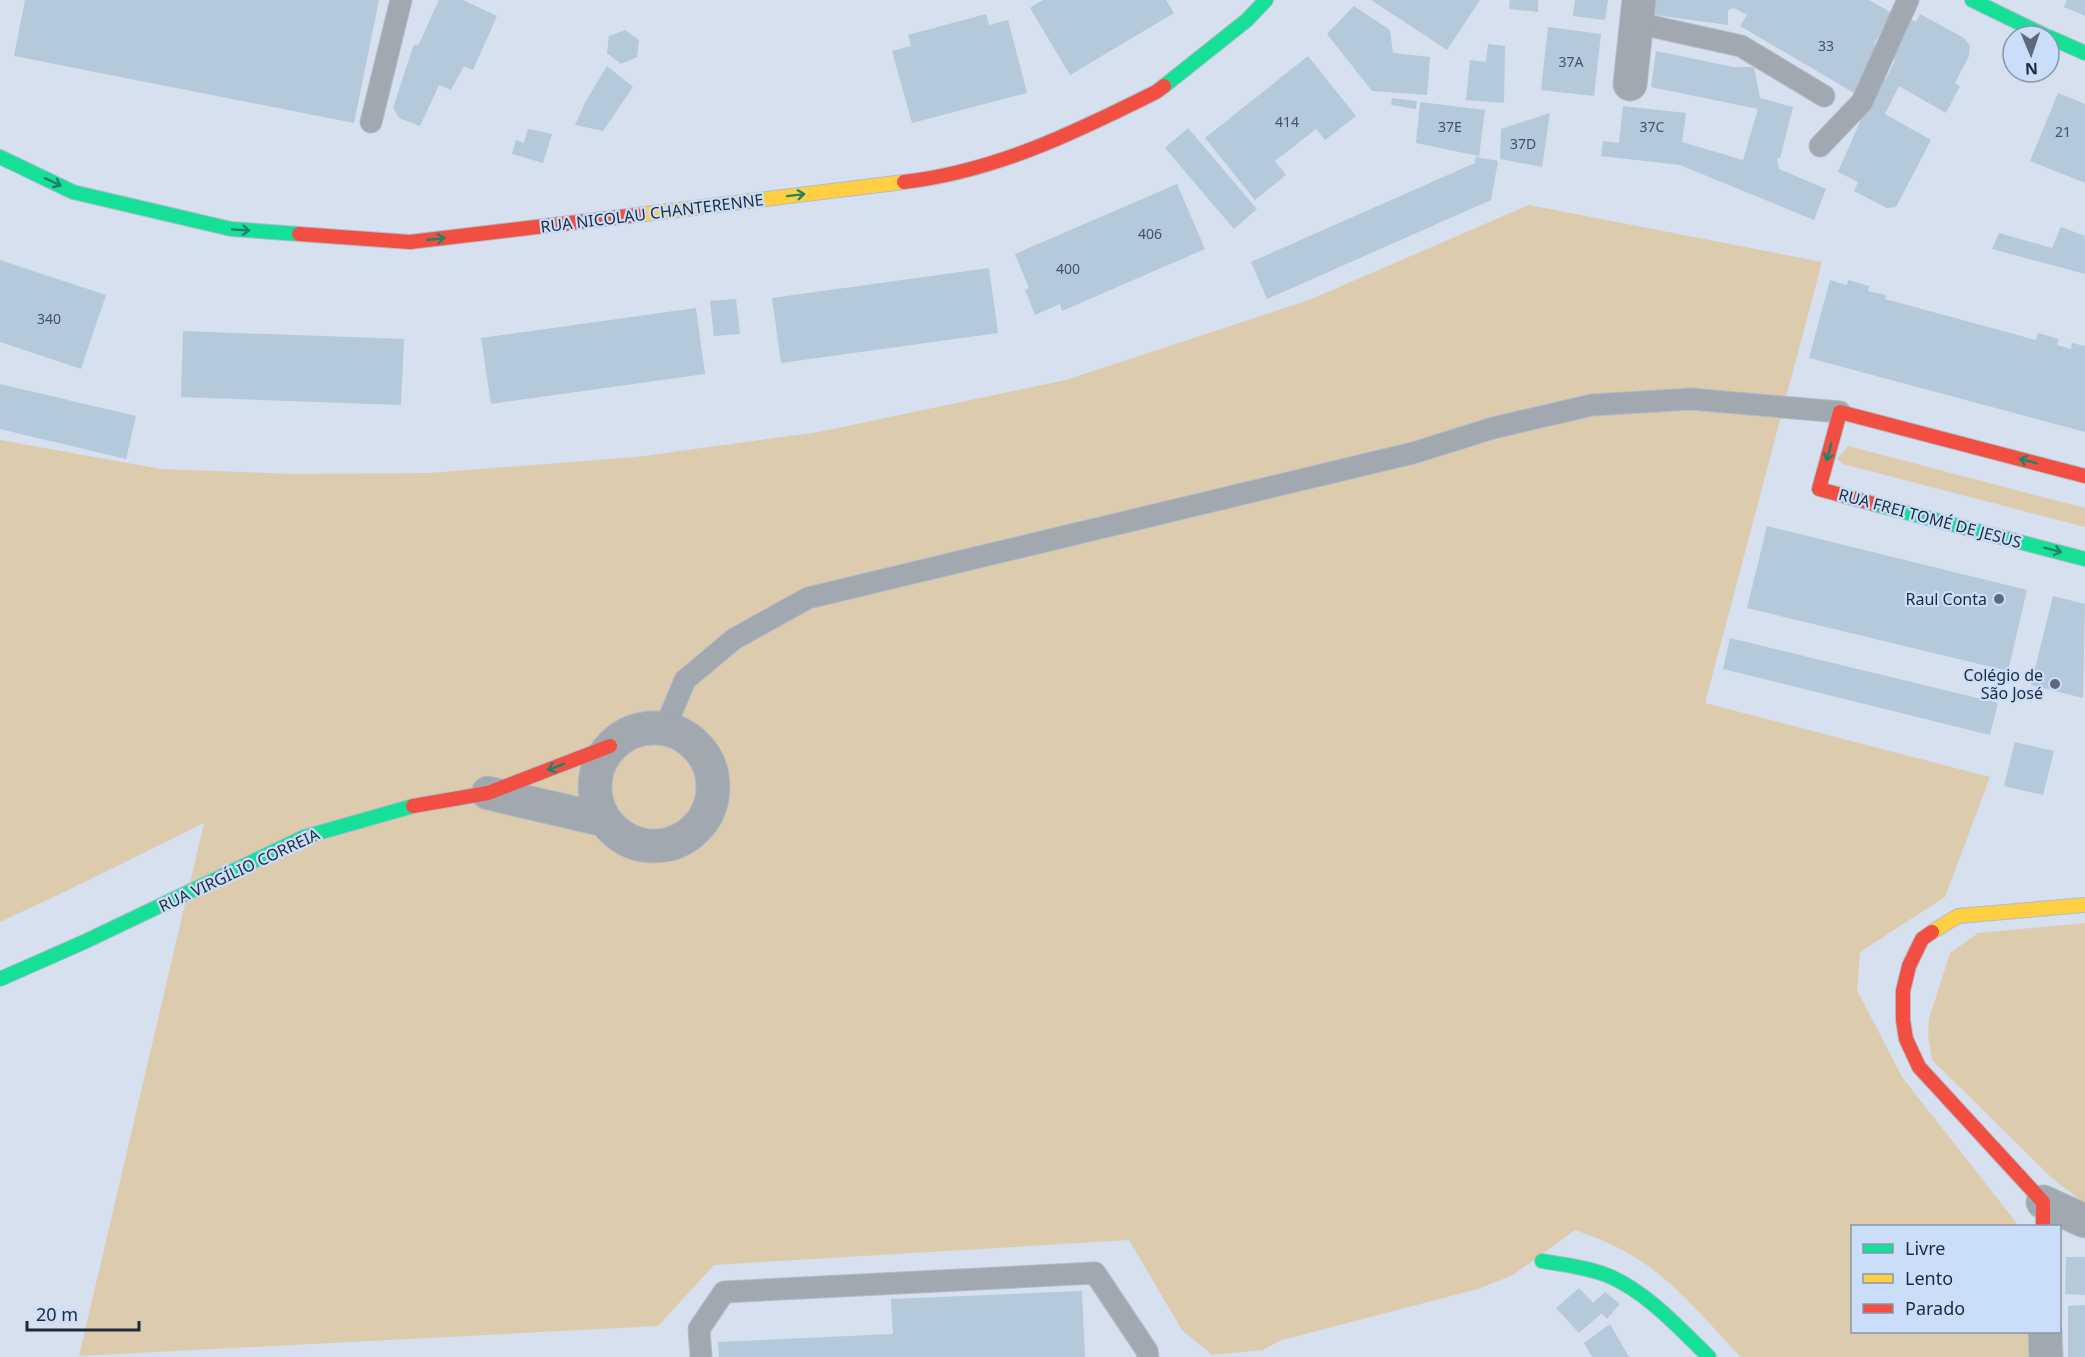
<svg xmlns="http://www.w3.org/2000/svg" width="2085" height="1357" viewBox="0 0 2085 1357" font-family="'Noto Sans',sans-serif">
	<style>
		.green { fill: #ddcbae }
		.building { fill: #b4c9da }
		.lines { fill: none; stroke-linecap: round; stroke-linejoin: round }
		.lane-casing { stroke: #b3bcc9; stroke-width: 23 }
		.street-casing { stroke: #b3bcc9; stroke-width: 35 }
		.fast-casing { stroke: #b3bcc9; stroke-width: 16 }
		.slow-casing { stroke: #b3bcc9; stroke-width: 16 }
		.jam-casing { stroke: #b3bcc9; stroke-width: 16 }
		.lane { stroke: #a1a8b0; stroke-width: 21 }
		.street { stroke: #a1a8b0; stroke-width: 33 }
		.fast { stroke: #16e098; stroke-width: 14 }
		.slow { stroke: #ffcf43; stroke-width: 14 }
		.jam { stroke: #f24e42; stroke-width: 14 }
		.oneway { stroke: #1a856a }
		.poi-dot { fill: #5e6a7a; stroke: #cbdef9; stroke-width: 2 }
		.labels { text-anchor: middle; stroke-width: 4.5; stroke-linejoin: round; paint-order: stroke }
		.number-label { font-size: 14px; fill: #445263 }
		.street-label { font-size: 16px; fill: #1e2a3b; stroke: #cbdef9 }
		.poi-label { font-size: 16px; fill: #1e2a3b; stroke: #cbdef9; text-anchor: end }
	</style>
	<rect width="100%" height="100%" fill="#d6e0ee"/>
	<path class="green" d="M1529 205 1822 262 1705 703 1990 777 1945 897 1860 952 1857 990 1902 1077 2019 1226H1852V1332H2033L2034 1357H1741C1710 1325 1679 1286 1641 1261 1621 1247 1597 1238 1575 1230L1513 1275 1478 1289 1282 1340 1263 1350 1212 1355 1182 1330 1129 1240 714 1265 658 1326 79 1356 204 823 60 894 0 922V440L161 469 296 474 429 473 636 457 819 432 1066 380 1309 300Z
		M1848 446 2085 508V527L1843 464 1837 459Z
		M2085 923V1204L2052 1178 1932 1060 1928 1035 1929 1019 1950 953 1978 933Z"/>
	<path class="building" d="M25 0H379L354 123 14 56Z
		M439 0H463L497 16 473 70 464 66 451 90 439 85 420 126 399 118 393 108 414 44 418 46Z
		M1043 0H1166L1174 13 1070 75 1030 8Z
		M1371 0H1480L1447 50Z
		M1510 0H1538V12L1509 9Z
		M1575 0H1608L1605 20 1573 16Z
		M1656 0H1869L1892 13 1874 44 1881 48 1854 93 1740 26 1747 15 1734 8 1728 10V25L1655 15Z
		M2067 0H2085V16L2064 7Z
		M1354 6 1390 30 1393 53 1430 57 1427 95 1372 91 1327 34Z
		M986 14 989 25 1008 20 1027 93 912 123 892 51 911 46 908 35Z
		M1920 14 1964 38 1970 46 1969 56 1955 83 1960 86 1946 113 1899 86 1885 114 1931 140 1896 207 1887 208 1854 191 1858 182 1838 172 1880 76 1886 79 1895 60 1888 56 1906 17 1916 22Z
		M1548 27 1601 34 1594 96 1541 90Z
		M625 30 639 40 637 57 621 64 607 53 609 36Z
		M1488 44 1505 46 1504 103 1466 100 1470 60 1486 62Z
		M1656 51 1733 67H1754L1760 98 1793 107 1780 158H1777L1779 169 1826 189 1814 220 1680 165 1601 156 1603 141 1619 143 1623 106 1686 113 1682 142 1743 160 1758 109 1651 87Z
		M1308 56 1356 116 1325 140 1316 129 1275 161 1286 175 1255 200 1205 138Z
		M607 66 633 87 603 131 575 125 586 101Z
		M2058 93 2085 104V183L2030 161Z
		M1392 98 1417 101 1416 109 1391 105Z
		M1420 102 1485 110 1479 156 1416 143Z
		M1550 113 1542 167 1500 159 1501 129Z
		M1188 128 1257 209 1234 229 1165 148Z
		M528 129 552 134 543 163 512 154 516 140 524 143Z
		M1476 157 1498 161 1491 200 1267 299 1251 262 1475 163Z
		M1177 184 1205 249 1062 311 1060 304 1035 315 1025 290 1029 288 1015 254Z
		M2061 227 2085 236V274L1992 249 1999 233 2052 248Z
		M0 260 106 295 81 369 0 342Z
		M989 268 998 333 781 363 772 298Z
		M1830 280 1847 285 1848 280 1869 286 1868 291 1886 295 1885 299 2036 340 2038 333 2059 339 2057 345 2071 349 2072 343 2085 346V432L1809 358Z
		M736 299 740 334 714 336 710 301Z
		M696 308 705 374 491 404 481 338Z
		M183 331 404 339 401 405 181 397Z
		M0 384 136 416 126 459 0 429Z
		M1767 526 2027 590 2008 671 1747 608Z
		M2053 596 2085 604 2083 698 2031 685Z
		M1730 638 1998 703 1990 735 1723 669Z
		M2015 742 2054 751 2043 795 2004 786Z
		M2066 1257H2085V1295L2065 1294Z
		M1579 1288 1593 1303 1605 1292 1620 1304 1607 1319 1602 1313 1579 1333 1556 1308Z
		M1082 1291 1085 1357H719L718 1342 893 1334 891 1299Z
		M2085 1305V1357H2068V1306Z
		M1610 1324 1629 1357H1592L1584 1343Z"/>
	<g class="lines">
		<defs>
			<path id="lane" d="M1637 23 1741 46 1824 96
				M371 122 401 0
				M1820 146 1862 102 1908 0
				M665 728 685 680 734 639 808 598 1413 453 1493 428 1592 405 1691 399 1840 412
				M701 1357 699 1329 724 1292 1095 1273 1147 1351 1148 1357"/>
			<path id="street" d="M1630 84 1639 0
				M595 787a59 59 0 1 1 118 0a59 59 0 1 1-118 0Z
				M488 793 604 820
				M2043 1202 2085 1221
				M2045 1332 2046 1357"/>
			<path id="fast" d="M1972 0 2046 36
				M2049 37 2085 53
				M1164 86 1247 20 1266 0
				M0 157 73 192 231 229 299 234
				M1874 504 2085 559
				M0 979 84 942 304 837 413 806
				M1542 1261C1564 1265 1588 1267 1609 1276 1648 1293 1679 1328 1709 1357"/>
			<path id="slow" d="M637 215 904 182
				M1932 932 1958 916 2085 905"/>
			<path id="jam" d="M904 182C996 171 1074 133 1156 92L1164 86
				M299 234 410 242 637 215
				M1874 504 1819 489 1840 412 2085 476
				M413 806 488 793 610 746
				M1932 932 1922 939 1909 966 1903 991V1020L1906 1039 1919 1067 2043 1202V1226"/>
		</defs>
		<use href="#lane" class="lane-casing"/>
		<use href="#street" class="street-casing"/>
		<use href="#fast" class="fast-casing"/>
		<use href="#slow" class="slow-casing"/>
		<use href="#jam" class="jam-casing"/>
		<use href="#lane" class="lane"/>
		<use href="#street" class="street"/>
		<use href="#fast" class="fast"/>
		<use href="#slow" class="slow"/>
		<use href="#jam" class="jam"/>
	</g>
	<defs><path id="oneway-shaft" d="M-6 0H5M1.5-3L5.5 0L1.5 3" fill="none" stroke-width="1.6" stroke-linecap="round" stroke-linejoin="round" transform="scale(1.5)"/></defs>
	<g class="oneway">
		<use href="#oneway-shaft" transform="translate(53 182) rotate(25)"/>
		<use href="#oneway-shaft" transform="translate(796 195) rotate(-7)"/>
		<use href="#oneway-shaft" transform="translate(241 230) rotate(4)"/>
		<use href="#oneway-shaft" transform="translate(436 239) rotate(-6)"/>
		<use href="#oneway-shaft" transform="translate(1829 452) rotate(105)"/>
		<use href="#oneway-shaft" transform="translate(2028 461) rotate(-165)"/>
		<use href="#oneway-shaft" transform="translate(2053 550) rotate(15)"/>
		<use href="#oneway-shaft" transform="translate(556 767) rotate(159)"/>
	</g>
	<g class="poi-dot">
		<circle cx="1999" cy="599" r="6"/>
		<circle cx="2055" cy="684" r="6"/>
	</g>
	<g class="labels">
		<g class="number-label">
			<text x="1826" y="51">33</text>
			<text x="1571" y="67">37A</text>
			<text x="1287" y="127">414</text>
			<text x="1450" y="132">37E</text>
			<text x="1652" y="132">37C</text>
			<text x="2063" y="137">21</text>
			<text x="1523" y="149">37D</text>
			<text x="1150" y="239">406</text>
			<text x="1068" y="274">400</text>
			<text x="49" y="324">340</text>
		</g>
		<g class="street-label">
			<text transform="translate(652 213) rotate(-7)" y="6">RUA NICOLAU CHANTERENNE</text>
			<text transform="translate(1930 518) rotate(15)" y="6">RUA FREI TOMÉ DE JESUS</text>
			<text transform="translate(239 870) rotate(-25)" y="6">RUA VIRGÍLIO CORREIA</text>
		</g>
		<g class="poi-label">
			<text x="1987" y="605">Raul Conta</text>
			<text x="2043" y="681">Colégio de<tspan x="2043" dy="18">São José</tspan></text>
		</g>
	</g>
	<rect x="1851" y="1225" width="210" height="108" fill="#cbdef9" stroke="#8696ad" stroke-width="1.5"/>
	<rect x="1863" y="1244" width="30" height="9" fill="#16e098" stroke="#8696ad" stroke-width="1.5"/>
	<text x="1905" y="1255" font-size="18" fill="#1e2a3b">Livre</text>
	<rect x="1863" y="1274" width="30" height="9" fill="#ffcf43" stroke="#8696ad" stroke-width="1.5"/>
	<text x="1905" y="1285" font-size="18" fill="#1e2a3b">Lento</text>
	<rect x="1863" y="1304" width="30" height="9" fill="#f24e42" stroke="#8696ad" stroke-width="1.5"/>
	<text x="1905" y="1315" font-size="18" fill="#1e2a3b">Parado</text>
	<g transform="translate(2031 54) rotate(178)"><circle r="28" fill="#cbdef9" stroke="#8696ad" stroke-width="1.5"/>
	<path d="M0-4.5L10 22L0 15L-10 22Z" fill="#5e6a7a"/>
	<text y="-9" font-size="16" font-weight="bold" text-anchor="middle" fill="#1e2a3b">N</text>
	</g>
	<path d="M27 1321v9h112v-9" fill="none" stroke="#1e2a3b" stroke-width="3"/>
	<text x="36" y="1321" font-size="18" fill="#1e2a3b" stroke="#cbdef9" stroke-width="4.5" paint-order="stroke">20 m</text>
</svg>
